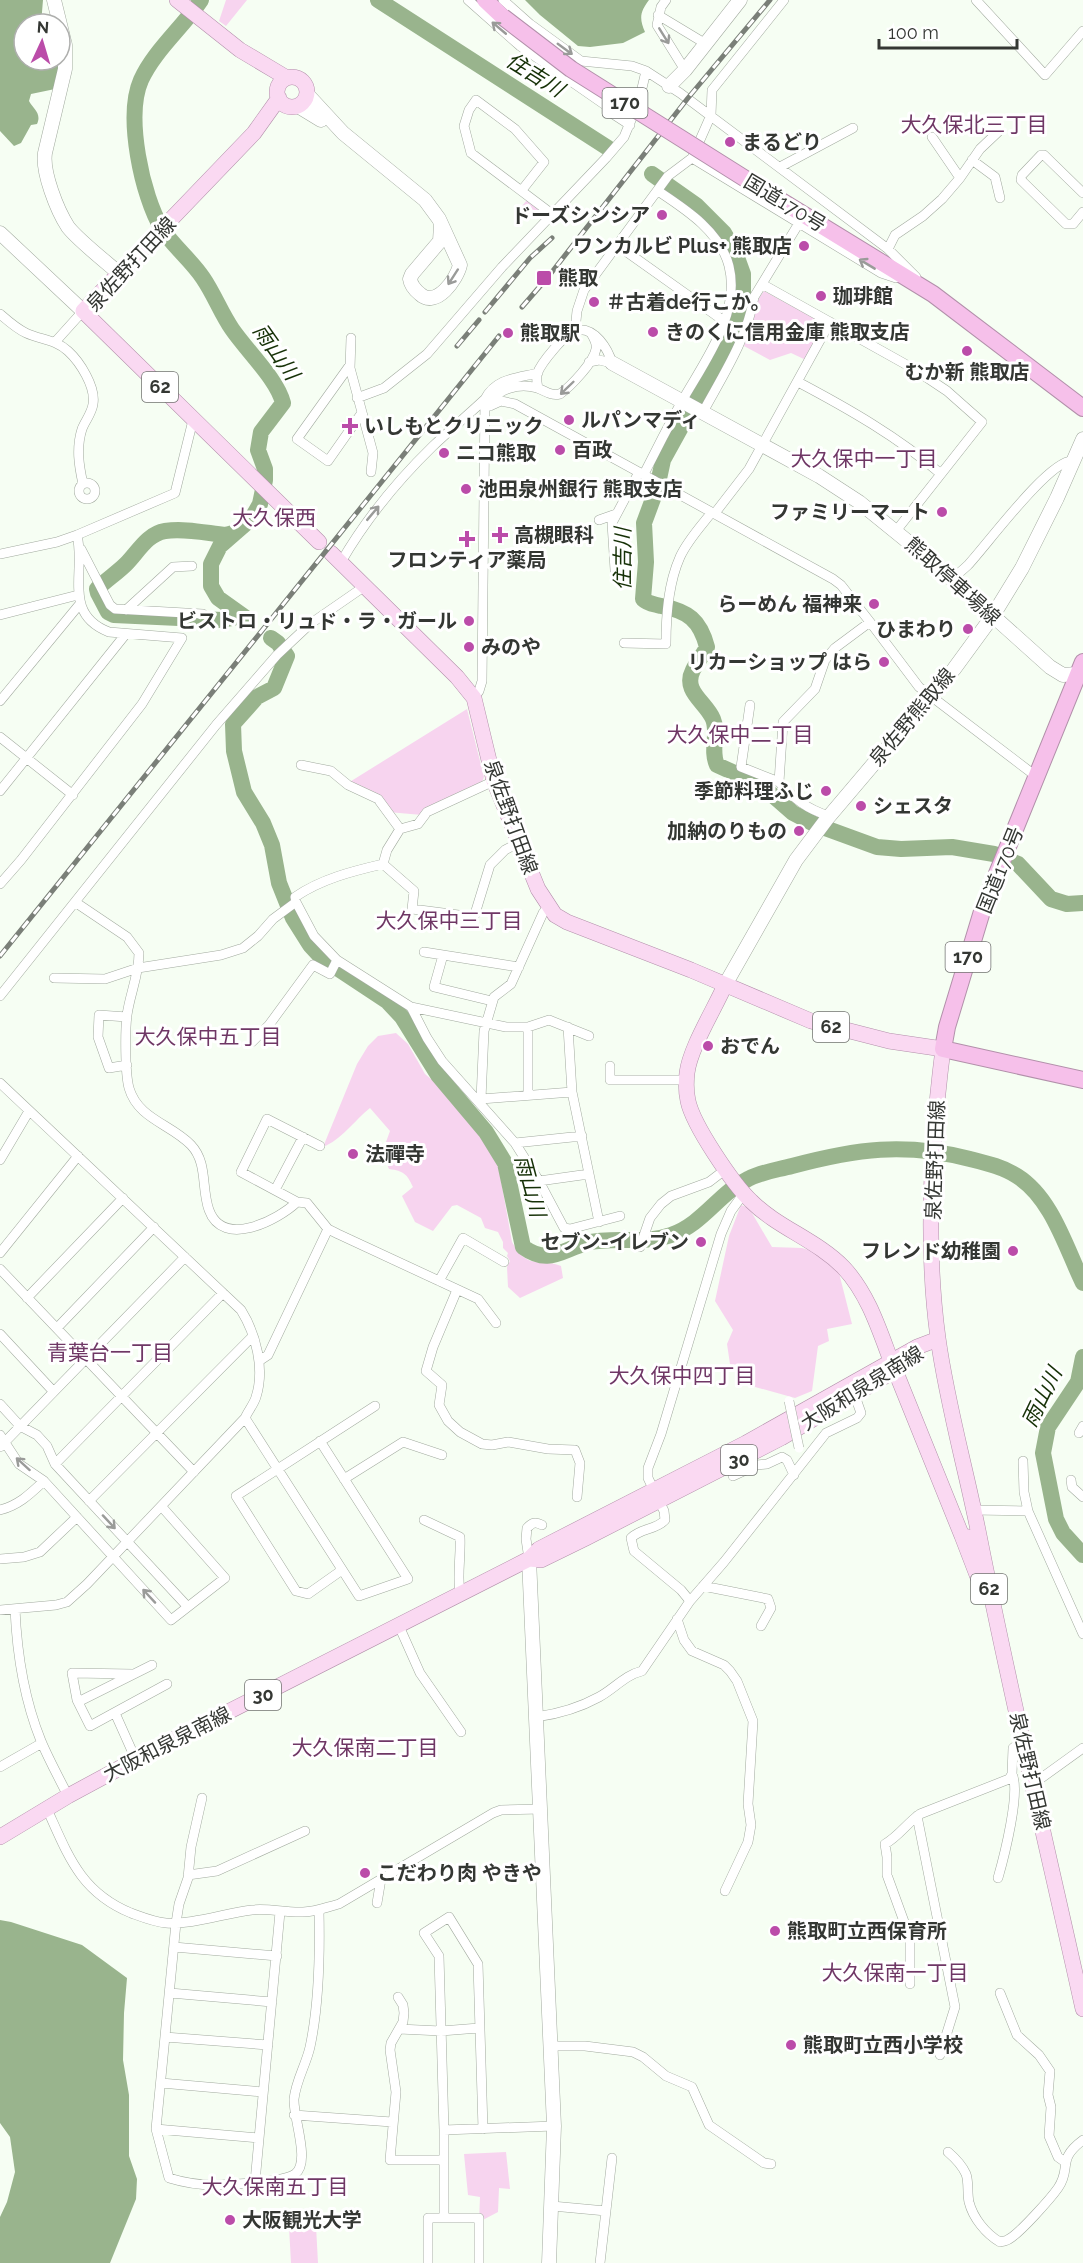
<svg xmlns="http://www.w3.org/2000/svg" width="1083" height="2263" viewBox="0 0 1083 2263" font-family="Raleway,'Noto Sans JP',sans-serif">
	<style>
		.green { fill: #f7d4ef }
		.water { fill: #99b48d }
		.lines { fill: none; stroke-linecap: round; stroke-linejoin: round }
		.river { stroke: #99b48d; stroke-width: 16 }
		.street-casing { stroke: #a2aa9f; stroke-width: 10 }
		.secondary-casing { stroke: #a2aa9f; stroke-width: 15 }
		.primary-casing { stroke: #b290aa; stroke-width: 16 }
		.highway-casing { stroke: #b290aa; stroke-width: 18 }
		.street { stroke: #fff; stroke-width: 9 }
		.secondary { stroke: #fff; stroke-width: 14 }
		.primary { stroke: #fad9f2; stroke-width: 15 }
		.highway { stroke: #f6c0ea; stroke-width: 16 }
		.rail-casing { stroke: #7a7f78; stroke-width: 5 }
		.rail { stroke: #fff; stroke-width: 3; stroke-dasharray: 9; stroke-linecap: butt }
		.street-bridge-casing { stroke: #a2aa9f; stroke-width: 10; stroke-linecap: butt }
		.highway-bridge-casing { stroke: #b290aa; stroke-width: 18; stroke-linecap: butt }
		.street-bridge { stroke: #fff; stroke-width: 9 }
		.highway-bridge { stroke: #f6c0ea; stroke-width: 16 }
		.oneway { stroke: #9a9b99 }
		.poi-dot { fill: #bb4ca9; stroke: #fff; stroke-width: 2 }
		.labels { text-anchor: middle; stroke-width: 6; stroke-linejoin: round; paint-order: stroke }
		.shield { fill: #fff; stroke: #717370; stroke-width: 1.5 }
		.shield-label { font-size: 18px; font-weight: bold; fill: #343733 }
		.poi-label { font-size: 20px; font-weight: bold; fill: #343733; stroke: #fff; text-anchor: start }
		.street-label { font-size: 20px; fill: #343733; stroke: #fff }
		.water-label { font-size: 21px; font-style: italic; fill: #163107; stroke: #fff }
		.neighbourhood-label { font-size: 21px; fill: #6f3765; stroke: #fff }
	</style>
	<rect width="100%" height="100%" fill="#f6fef3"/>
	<path class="green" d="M226 0H247L226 26 219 21Z
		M527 200 545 214V219L516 213Z
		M764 291 823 323V326L806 360 791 353 770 360 744 346 759 298Z
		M467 709 484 777 481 785 422 815 388 812 348 783Z
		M396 1033 408 1044 425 1074 431 1079 435 1077 483 1138 498 1164 512 1242C528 1271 538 1257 561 1266L563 1278 520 1298 508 1287 507 1267 510 1261 507 1256 508 1253 503 1248V1242L498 1232 485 1228 481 1218 457 1205 452 1206 433 1231 415 1222 402 1196 413 1187C407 1174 404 1171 389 1169L382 1153 390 1131 370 1108C354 1121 341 1140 323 1147L357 1064 368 1046 378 1036Z
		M741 1205 749 1208 772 1247 802 1248 815 1252 839 1273 852 1324 827 1329 829 1341 818 1346 812 1391 795 1398 748 1385 745 1373 730 1364 727 1344 733 1330 715 1301 729 1236Z
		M506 2152 510 2189 499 2188 498 2212 479 2222 480 2197 468 2195 464 2154Z
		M316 2226 318 2263H291L289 2227Z"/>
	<path class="water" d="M0 0H43L41 24H24V60H56L59 65 55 89 31 94 29 101C33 109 42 113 37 124L31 125 21 143 14 146 0 131Z
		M525 0H649C640 12 639 18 645 32L623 43 590 47 578 46 540 15Z
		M0 1920 11 1922 82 1945 127 1978 124 2013 123 2060 129 2095V2156L137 2179 136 2199 110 2263H0V2217L7 2202 15 2172 10 2137 0 2123Z"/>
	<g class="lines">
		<path class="river" d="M201 0C183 27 154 51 141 80 125 116 142 196 162 229 174 247 191 260 203 278 214 294 221 313 232 329 247 351 277 379 283 403L261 432 258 450 265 469V480L260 504 252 518 220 546 211 564V586L218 598 246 618
			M378 0 608 148
			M652 174 696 205 724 233 735 252 743 274V293L737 318 726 346 663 460 657 488 644 523 646 562 643 599C648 604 654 604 661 606 688 611 700 620 707 647 703 655 697 662 693 670 682 691 706 702 713 719 719 733 710 750 717 765L761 785 793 813 814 824 877 847 901 849 952 847 994 854 1018 864 1051 899 1067 904 1083 903
			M233 533 226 535C206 533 185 528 165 531 147 534 138 552 126 564 117 573 106 580 97 589L98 593 108 612 114 615 222 620 243 616
			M271 638 278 643 287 656 274 688 257 697 233 724 234 751 244 792 263 823 272 845 279 883 293 918 310 945 322 958 387 1001 402 1017 438 1075 486 1132 505 1163 523 1247C548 1265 560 1251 586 1243 615 1236 643 1245 671 1235 703 1224 719 1193 748 1179 761 1172 777 1170 792 1166 856 1149 904 1142 970 1159 986 1163 1003 1167 1017 1176 1052 1198 1066 1248 1083 1283
			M1083 1357 1078 1382 1048 1427 1043 1453 1056 1519 1063 1533 1083 1555"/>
		<defs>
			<path id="street" d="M468 0 520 46 608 107 613 114 630 125
				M503 0 530 24 581 61 632 66 646 71 680 93 888 249 916 277
				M666 0 661 7 657 25 685 70
				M976 0 1045 75 1083 31
				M658 15 706 44
				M692 158 881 273 896 278
				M972 160 995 177 1000 198
				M780 167 853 128
				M960 178 980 149 998 132
				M522 190 544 162 515 129 476 100 469 110 464 126 471 153 552 214
				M1083 193 1044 155H1041L1022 175 1021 180 1066 224H1073L1083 212
				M617 245 724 321
				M888 249 895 235 923 216 942 199 960 178 932 137
				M762 284 914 369 947 391 982 422 896 531
				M0 314C8 321 17 329 26 333 41 340 55 339 68 351 80 362 96 387 93 404 92 413 85 421 82 429 76 448 79 466 83 484
				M575 331 577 311 584 290 668 176 692 158 711 115 712 90 784 0
				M351 338 350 368 373 453 371 472
				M56 341 83 311
				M350 365 297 439 328 461 361 414
				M798 382C849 409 898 437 941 474
				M538 388C537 383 536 380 537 374 541 363 565 333 577 330 595 327 608 349 612 363L599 360 589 362
				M357 398 384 388 427 354 502 267 606 158 624 137 639 101 646 71
				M490 406 501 401 515 404 833 579 841 585 870 622 919 687 1037 777
				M490 406C495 388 520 383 537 388 546 391 550 396 560 394 571 386 594 362 596 349 597 344 595 340 592 335
				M703 412C723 375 747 339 754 297L799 223
				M644 474C656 450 669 425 682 401 704 362 741 314 729 266 720 231 685 209 658 191
				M79 491a8 8 0 1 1 16 0a8 8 0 1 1-16 0Z
				M715 513 749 469 830 322
				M599 520 616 514
				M81 549 110 605 115 609 203 614
				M0 554 57 542 77 535 175 493 193 420
				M341 562C366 519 397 481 433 446 450 430 468 415 485 399
				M615 570 612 523 639 472
				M951 580C956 575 963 570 968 565 986 546 1049 460 1072 461
				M126 610 173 567 192 566
				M0 615 78 595
				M624 643 666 644C666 615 668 584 680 557 687 541 701 526 712 512
				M474 698 479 691 482 681 485 399C496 378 517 378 538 373
				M0 701 79 605
				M750 705 741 767 779 782
				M0 737 73 795
				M301 765 331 771 348 785 378 799 400 829
				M0 791 125 635
				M829 816C807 809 794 799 779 782L783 722 815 689 825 660 835 648 870 622
				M383 864 414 891 412 909 474 917 490 865 505 850 518 843
				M383 864 387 850 400 829 418 824 427 812 494 781
				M0 884 21 860 142 704 182 638 109 632C62 614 86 571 77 535
				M75 902 127 937 139 953C139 974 130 994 127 1015 125 1031 125 1073 129 1088 138 1119 171 1124 191 1145 208 1163 201 1188 209 1210 223 1249 278 1220 297 1202
				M296 902 314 936 337 960 411 1007 427 1038 442 1061 515 1143 539 1181 564 1228 570 1229 620 1216
				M424 952 519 967
				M443 955 434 987 492 1001
				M54 978 105 979 138 968 221 955 243 948 258 936 273 919 296 902 295 897C321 879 353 871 383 864
				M0 996 216 725 277 655 310 624 365 586
				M411 1007 506 1027H528L549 1020 589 1036
				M127 1017 99 1015 98 1037 109 1068 127 1065
				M568 1027 572 1092 599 1222
				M252 1042 269 1025 313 965 330 974 337 960
				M610 1066V1080H687
				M0 1083 241 1310C256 1334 265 1369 256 1397 254 1404 248 1411 245 1418L87 1584 67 1602 56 1605 0 1610
				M528 1095V1027
				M481 1099 484 1031 494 997 511 984 543 913 549 906
				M478 1101 481 1099 572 1092
				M515 1143 582 1136
				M320 1146 267 1119 241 1172 297 1202 307 1203 328 1229 338 1234 478 1299 496 1323
				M0 1160 29 1111
				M539 1181 589 1174
				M275 1190 303 1137
				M640 1247 650 1218 661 1204 671 1196 709 1182 726 1169
				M0 1253 78 1156
				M0 1269 194 1472
				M439 1281 463 1238 504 1262
				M457 1290 433 1347 426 1371 442 1385 439 1405 448 1421 460 1432 482 1444 492 1445 508 1442 548 1449 575 1450 580 1463 577 1497
				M27 1298 123 1198
				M57 1328 154 1227
				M0 1334 53 1391
				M259 1361 268 1355 328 1229
				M0 1404 20 1426 37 1435 47 1446 55 1464 187 1606
				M245 1418 359 1596 408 1579 320 1441
				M1079 1433 1083 1426
				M0 1435 19 1464 44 1481 171 1620 225 1578 162 1507
				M0 1447 185 1257
				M1023 1461 1024 1492 1028 1511
				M55 1464 223 1293
				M733 1476 757 1465 767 1464 782 1457 787 1460 794 1475
				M344 1479 403 1442 442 1455
				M1071 1480 1072 1487 1083 1497
				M89 1501 253 1336
				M0 1510C19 1505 30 1494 44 1481
				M974 1510 1028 1511 1083 1634
				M424 1520 460 1537C461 1557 457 1574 460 1594
				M0 1559 24 1557 40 1552 77 1517
				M529 1559 526 1539 527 1528C532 1523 535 1521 542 1525
				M342 1570 308 1594 296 1591 236 1496 375 1406
				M703 1586 768 1599 771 1608 761 1626
				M690 1601 681 1590 634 1551 631 1538C641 1528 656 1530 665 1520L664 1511 648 1478V1468L661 1434 721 1234 731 1211 744 1193
				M15 1609C17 1655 24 1699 41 1741 49 1760 59 1778 68 1796
				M677 1619 684 1640 692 1651 724 1665 730 1671 737 1681 753 1721 748 1804 751 1825 748 1842 725 1891
				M399 1626 420 1673 461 1732
				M133 1674 72 1673 77 1700 90 1726 167 1684
				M78 1702 152 1665
				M115 1713 136 1760
				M536 1717C558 1714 579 1708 599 1697 614 1689 625 1675 642 1671L690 1601 724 1562 826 1433 857 1418 861 1413 855 1396
				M0 1767 42 1743
				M1033 1784 1083 1748
				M202 1798 191 1847 188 1878 179 1904 176 1923 156 2129 169 2178C182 2182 199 2185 214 2185 229 2185 285 2182 295 2174 311 2162 293 2118 294 2099 296 2080 306 2065 310 2047 319 2005 320 1953 319 1910
				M47 1809C68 1855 80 1892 131 1913 142 1917 154 1922 166 1923 191 1925 226 1913 252 1910 269 1908 286 1913 303 1912 315 1912 327 1907 339 1904L493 1813 501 1810 541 1809
				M917 1816 955 2007 940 2055
				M188 1875 217 1871 305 1831
				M998 1878C1004 1857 1021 1791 1012 1774
				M377 1903 381 1879
				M174 1947 277 1956
				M910 1984V1938L887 1875V1857L885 1844C899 1836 907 1823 920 1814L1009 1779 1012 1774 1013 1748 1024 1740
				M170 1993 272 2002
				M1000 1993 1017 2035 1039 2055 1050 2071 1048 2095 1051 2107 1049 2136 1058 2157 1065 2162
				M398 1997 403 2005 404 2013 403 2022 391 2043 390 2050 396 2092 390 2160H444
				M399 2029 441 2031 479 2028
				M165 2037 268 2045
				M551 2046H585L633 2052 643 2057 666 2076 692 2087 709 2125 764 2163 771 2164
				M161 2083 263 2092
				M294 2115 392 2122
				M156 2129 259 2138
				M444 2130 554 2126
				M948 2152C955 2158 962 2165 966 2174 969 2182 967 2193 969 2202 973 2218 986 2234 1000 2242 1003 2241 1007 2241 1009 2239 1020 2233 1051 2198 1058 2188 1072 2168 1056 2160 1083 2140
				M255 2182 280 1912
				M552 2206 606 2211
				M444 2218V2130L439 1956 424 1933 449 1917 478 1964 483 2129
				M428 2263V2218H479V2263
				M600 2263 612 2158"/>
			<path id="secondary" d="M54 0 65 45V69L45 153C42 172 57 210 68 227 78 240 106 262 120 274
				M669 86 685 70 740 0
				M307 94 343 133 425 200 439 219 460 265C457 279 436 309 420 294 415 290 411 286 410 279L412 274 440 241 441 225
				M298 106 321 120
				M0 233 83 311
				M612 363 819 476 859 502 933 562 1050 667 1063 675 1077 674
				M725 985 796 860 826 820 954 669 992 617 1022 568 1057 498 1083 439
				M529 1559 554 2126 549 2263"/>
			<path id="primary" d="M177 0 240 50 287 78
				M277 92a15 15 0 1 1 30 0a15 15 0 1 1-30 0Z
				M279 98 254 133 83 311 319 542
				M331 553 457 677 474 698 494 781 538 889 555 915 567 922 691 970 811 1021 889 1041 943 1049C931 1144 925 1243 938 1338 947 1404 966 1469 979 1535 1010 1693 1048 1851 1083 2009
				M725 985C714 1010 690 1048 687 1073 686 1082 686 1092 688 1101 693 1125 733 1184 751 1201 778 1228 817 1240 844 1268 868 1294 879 1329 891 1361
				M895 1370 962 1536 974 1538 978 1532
				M962 1536 982 1588
				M529 1559 541 1560 586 1538 781 1438 892 1372
				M0 1837 68 1796 155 1749 529 1559 539 1549 746 1443 917 1347 938 1339"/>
			<path id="highway" d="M485 0 503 17
				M752 183 933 294 1083 408
				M1083 662 983 908 947 1027 943 1049 1083 1080"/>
		</defs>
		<use href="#street" class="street-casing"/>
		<use href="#secondary" class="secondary-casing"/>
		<use href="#primary" class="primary-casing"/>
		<use href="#highway" class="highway-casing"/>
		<use href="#street" class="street"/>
		<use href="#secondary" class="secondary"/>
		<use href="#primary" class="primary"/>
		<use href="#highway" class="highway"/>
		<defs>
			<path id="rail" d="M522 307 548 277 688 98 770 0
				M485 312 530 258 552 238
				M457 346 479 320
				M0 956 499 336"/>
		</defs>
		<use href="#rail" class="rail-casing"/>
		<use href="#rail" class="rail"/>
		<defs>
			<path id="street-bridge" d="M789 1401 799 1448"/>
			<path id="highway-bridge" d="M503 17 571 69 752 183"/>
		</defs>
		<use href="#street-bridge" class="street-bridge-casing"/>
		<use href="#highway-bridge" class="highway-bridge-casing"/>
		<use href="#street-bridge" class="street-bridge"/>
		<use href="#highway-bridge" class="highway-bridge"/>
	</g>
	<defs><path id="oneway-shaft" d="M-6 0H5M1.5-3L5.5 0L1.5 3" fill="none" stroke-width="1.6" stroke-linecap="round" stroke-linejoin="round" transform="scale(1.5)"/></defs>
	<g class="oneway">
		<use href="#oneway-shaft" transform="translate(499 28) rotate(-140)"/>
		<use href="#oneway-shaft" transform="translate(664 36) rotate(58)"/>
		<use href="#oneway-shaft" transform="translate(565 49) rotate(36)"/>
		<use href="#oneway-shaft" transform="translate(867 264) rotate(-149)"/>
		<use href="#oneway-shaft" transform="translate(453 277) rotate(123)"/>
		<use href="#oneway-shaft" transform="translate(567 388) rotate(136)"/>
		<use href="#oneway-shaft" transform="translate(373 513) rotate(-50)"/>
		<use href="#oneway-shaft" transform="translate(23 1464) rotate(-138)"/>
		<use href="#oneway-shaft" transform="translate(109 1522) rotate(47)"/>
		<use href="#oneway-shaft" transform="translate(149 1596) rotate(-133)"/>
	</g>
	<g class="poi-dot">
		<circle cx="730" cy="142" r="6"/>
		<circle cx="662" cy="215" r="6"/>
		<circle cx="804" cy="246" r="6"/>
		<rect x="536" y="270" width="16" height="16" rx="3"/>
		<circle cx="821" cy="296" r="6"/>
		<circle cx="594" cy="302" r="6"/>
		<circle cx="653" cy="332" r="6"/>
		<circle cx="508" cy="333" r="6"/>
		<circle cx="967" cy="351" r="6"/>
		<circle cx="569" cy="420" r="6"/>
		<path d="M347 417h6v6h6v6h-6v6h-6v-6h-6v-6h6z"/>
		<circle cx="560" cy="450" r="6"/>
		<circle cx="444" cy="453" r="6"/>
		<circle cx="466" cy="489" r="6"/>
		<circle cx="942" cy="512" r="6"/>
		<path d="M497 526h6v6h6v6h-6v6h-6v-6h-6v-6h6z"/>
		<path d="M464 530h6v6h6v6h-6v6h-6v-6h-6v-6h6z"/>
		<circle cx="874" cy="604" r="6"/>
		<circle cx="469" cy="621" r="6"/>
		<circle cx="968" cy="629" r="6"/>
		<circle cx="469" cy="647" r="6"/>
		<circle cx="884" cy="662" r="6"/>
		<circle cx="826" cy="791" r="6"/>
		<circle cx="861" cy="806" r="6"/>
		<circle cx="799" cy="831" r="6"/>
		<circle cx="708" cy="1046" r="6"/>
		<circle cx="353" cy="1154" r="6"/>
		<circle cx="701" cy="1242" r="6"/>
		<circle cx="1013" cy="1251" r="6"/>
		<circle cx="365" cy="1873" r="6"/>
		<circle cx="775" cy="1931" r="6"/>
		<circle cx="791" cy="2045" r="6"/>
		<circle cx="230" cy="2220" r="6"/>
	</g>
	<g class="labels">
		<g class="shield">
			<rect x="602.5" y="88" width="45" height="30" rx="4.5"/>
			<rect x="142" y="372" width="36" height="30" rx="4.5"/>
			<rect x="945.5" y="942" width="45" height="30" rx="4.5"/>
			<rect x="813" y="1012" width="36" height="30" rx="4.5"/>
			<rect x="721" y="1445" width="36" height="30" rx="4.5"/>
			<rect x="971" y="1574" width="36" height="30" rx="4.5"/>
			<rect x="245" y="1680" width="36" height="30" rx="4.5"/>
		</g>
		<g class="shield-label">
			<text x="625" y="109">170</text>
			<text x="160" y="393">62</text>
			<text x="968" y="963">170</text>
			<text x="831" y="1033">62</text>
			<text x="739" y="1466">30</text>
			<text x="989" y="1595">62</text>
			<text x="263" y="1701">30</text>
		</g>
		<g class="poi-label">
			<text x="742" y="149">まるどり</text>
			<text x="650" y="222" text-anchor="end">ドーズシンシア</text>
			<text x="792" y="253" text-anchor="end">ワンカルビ Plus+ 熊取店</text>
			<text x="558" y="285">熊取</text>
			<text x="833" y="303">珈琲館</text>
			<text x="606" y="309">＃古着de行こか。</text>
			<text x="665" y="339">きのくに信用金庫 熊取支店</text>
			<text x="520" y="340">熊取駅</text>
			<text x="967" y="379" text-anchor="middle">むか新 熊取店</text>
			<text x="581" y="427">ルパンマディ</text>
			<text x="364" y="433">いしもとクリニック</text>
			<text x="572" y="457">百政</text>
			<text x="456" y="460">ニコ熊取</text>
			<text x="478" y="496">池田泉州銀行 熊取支店</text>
			<text x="930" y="519" text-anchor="end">ファミリーマート</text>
			<text x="514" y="542">高槻眼科</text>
			<text x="467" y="567" text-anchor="middle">フロンティア薬局</text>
			<text x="862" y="611" text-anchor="end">らーめん 福神来</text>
			<text x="457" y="628" text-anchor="end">ビストロ・リュド・ラ・ガール</text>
			<text x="956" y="636" text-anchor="end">ひまわり</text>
			<text x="481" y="654">みのや</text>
			<text x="872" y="669" text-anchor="end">リカーショップ はら</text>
			<text x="814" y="798" text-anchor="end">季節料理ふじ</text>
			<text x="873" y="813">シェスタ</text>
			<text x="787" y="838" text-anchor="end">加納のりもの</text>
			<text x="720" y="1053">おでん</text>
			<text x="365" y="1161">法禪寺</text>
			<text x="689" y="1249" text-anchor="end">セブン-イレブン</text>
			<text x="1001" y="1258" text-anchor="end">フレンド幼稚園</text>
			<text x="377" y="1880">こだわり肉 やきや</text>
			<text x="787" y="1938">熊取町立西保育所</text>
			<text x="803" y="2052">熊取町立西小学校</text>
			<text x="242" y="2227">大阪観光大学</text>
		</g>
		<g class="street-label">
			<text transform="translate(785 203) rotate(31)" y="7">国道170号</text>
			<text transform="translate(131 264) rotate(-47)" y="7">泉佐野打田線</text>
			<text transform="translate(953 581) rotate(42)" y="7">熊取停車場線</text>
			<text transform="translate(912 717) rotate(-50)" y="7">泉佐野熊取線</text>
			<text transform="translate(511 817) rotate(70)" y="7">泉佐野打田線</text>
			<text transform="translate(1000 870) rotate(-68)" y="7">国道170号</text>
			<text transform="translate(935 1160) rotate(-88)" y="7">泉佐野打田線</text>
			<text transform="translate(862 1388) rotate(-32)" y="7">大阪和泉泉南線</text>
			<text transform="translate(167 1744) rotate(-27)" y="7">大阪和泉泉南線</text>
			<text transform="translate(1030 1771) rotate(77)" y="7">泉佐野打田線</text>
		</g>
		<g class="water-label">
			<text transform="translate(535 75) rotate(32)" y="7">住吉川</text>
			<text transform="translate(276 352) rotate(55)" y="7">雨山川</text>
			<text transform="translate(623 559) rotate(-90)" y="7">住吉川</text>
			<text transform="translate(530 1186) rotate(75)" y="7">雨山川</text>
			<text transform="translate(1042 1397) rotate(-64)" y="7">雨山川</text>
		</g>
		<g class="neighbourhood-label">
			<text x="974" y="132">大久保北三丁目</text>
			<text x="864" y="466">大久保中一丁目</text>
			<text x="274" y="525">大久保西</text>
			<text x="740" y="742">大久保中二丁目</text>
			<text x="449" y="928">大久保中三丁目</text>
			<text x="208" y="1044">大久保中五丁目</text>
			<text x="110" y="1360">青葉台一丁目</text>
			<text x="682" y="1383">大久保中四丁目</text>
			<text x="365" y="1755">大久保南二丁目</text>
			<text x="895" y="1980">大久保南一丁目</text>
			<text x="275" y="2194">大久保南五丁目</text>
		</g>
	</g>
	<g transform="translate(42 42) rotate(4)"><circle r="28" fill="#ffffff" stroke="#aeafad" stroke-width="1.5"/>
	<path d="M0-4.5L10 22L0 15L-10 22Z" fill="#bb4ca9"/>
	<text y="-9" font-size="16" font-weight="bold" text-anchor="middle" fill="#343733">N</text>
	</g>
	<path d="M879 39v9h138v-9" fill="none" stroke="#343733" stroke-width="3"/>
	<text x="888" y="39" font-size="18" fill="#343733" stroke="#ffffff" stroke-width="4.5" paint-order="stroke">100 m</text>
</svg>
